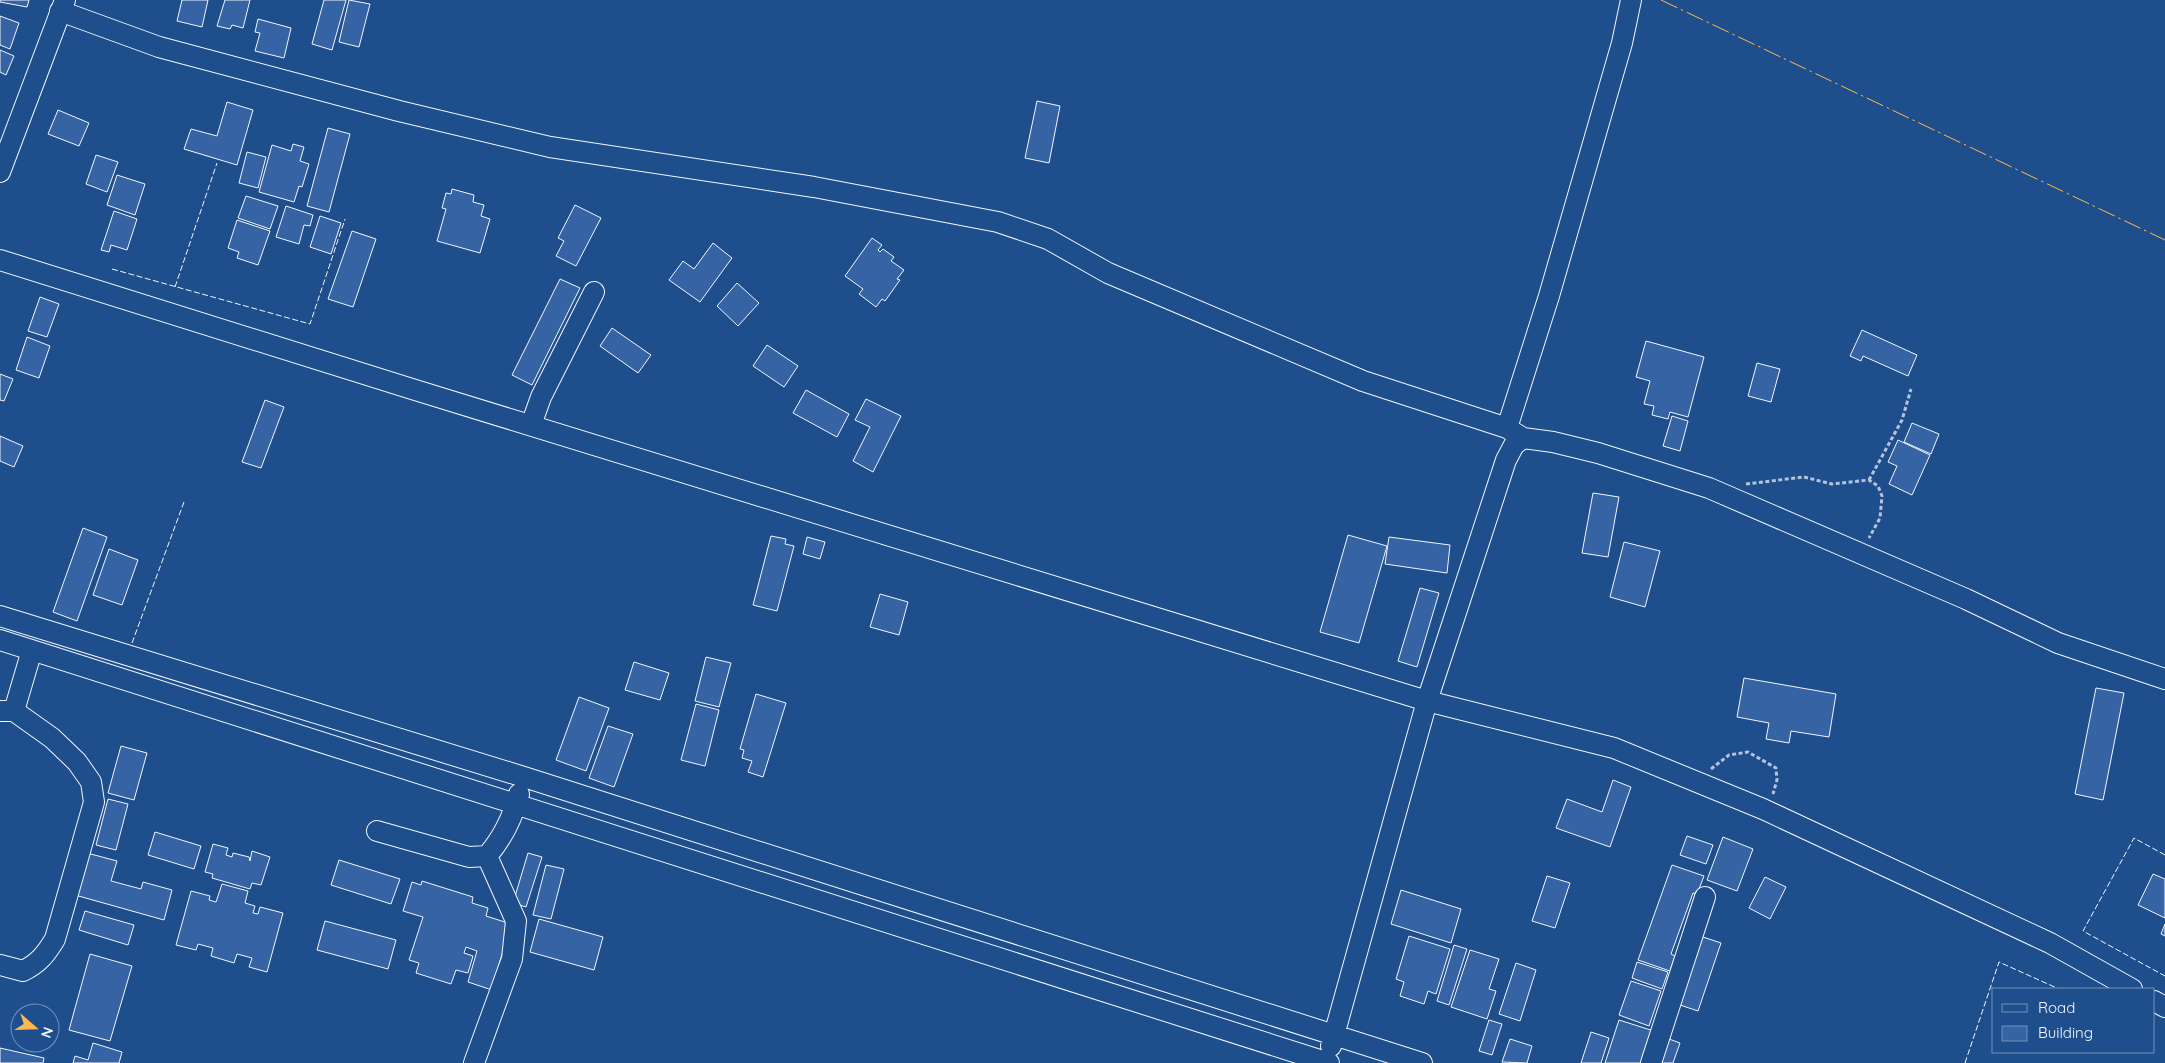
<svg xmlns="http://www.w3.org/2000/svg" width="2165" height="1063" viewBox="0 0 2165 1063" font-family="Quicksand,sans-serif">
	<style>
		.building { fill: #3563a3; stroke: #f2f6ff }
		.lines { fill: none; stroke-linecap: round; stroke-linejoin: round }
		.minor-casing { stroke: #f2f6ff; stroke-width: 22 }
		.path { stroke: #b3c4dc; stroke-width: 3; stroke-dasharray: 4 2.5; stroke-linecap: butt }
		.minor { stroke: #1f4e8c; stroke-width: 20 }
		.fence { stroke: #f2f6ff; stroke-width: 1; stroke-dasharray: 6 2.5; stroke-linecap: butt }
		.power { stroke: #ffb74d; stroke-width: 1; stroke-dasharray: 18 4 2.5 4; stroke-linecap: butt }
	</style>
	<rect width="100%" height="100%" fill="#1f4e8c"/>
	<path class="building" d="M0 0H29L27 7 0 2Z
		M182 0H208L202 27 177 21Z
		M225 0H250L243 28 232 25 230 29 217 26Z
		M324 0H346L332 50 312 44Z
		M349 0 370 4 359 47 339 42Z
		M0 16 19 23 10 49 0 45Z
		M258 19 291 28 284 58 255 51 260 33 255 32Z
		M0 50 14 56 6 75 0 72Z
		M1037 101 1060 106 1049 163 1025 158Z
		M227 102 253 110 237 165 184 149 191 129 217 136Z
		M58 110 89 123 79 146 48 134Z
		M328 128 350 134 329 212 307 206Z
		M293 144 304 147 300 161 309 164 302 187 299 186 294 202 259 192 272 145 291 151Z
		M247 152 266 157 258 188 239 183Z
		M96 155 118 162 107 192 86 184Z
		M117 175 145 184 135 215 107 205Z
		M452 189 474 195 473 202 484 205 481 216 490 219 480 253 437 241 446 209 442 208 446 193 451 194Z
		M246 196 278 206 270 229 238 218Z
		M575 205 601 218 576 266 556 256 564 241 558 238Z
		M286 206 313 215 310 226 304 225 299 244 276 237Z
		M114 211 137 219 127 250 111 245 109 252 101 250Z
		M320 216 341 223 331 254 310 247Z
		M237 220 270 231 258 265 237 258 239 252 228 248Z
		M352 231 376 239 353 307 328 299Z
		M872 238 882 245 878 250 880 252 883 249 894 257 891 261 904 270 897 279 900 280 885 301 882 299 876 307 859 294 863 289 845 276Z
		M713 243 732 258 700 302 669 280 683 261 694 269Z
		M560 279 580 288 532 385 512 375Z
		M737 283 759 303 738 326 717 306Z
		M40 297 59 304 47 337 28 331Z
		M612 328 651 355 638 373 600 346Z
		M1862 330 1917 355 1908 376 1863 356 1861 361 1850 356Z
		M27 337 50 346 39 378 16 370Z
		M1646 341 1704 357 1688 417 1670 412 1668 419 1652 415 1654 406 1644 404 1650 381 1636 377Z
		M767 345 798 366 784 387 753 366Z
		M1757 363 1780 369 1771 402 1748 396Z
		M0 374 13 379 4 401 0 400Z
		M806 390 849 414 837 437 793 413Z
		M866 399 901 416 873 472 853 461 870 427 855 420Z
		M265 400 284 407 261 468 242 462Z
		M1672 416 1688 421 1680 451 1663 446Z
		M1912 423 1939 434 1931 454 1904 442Z
		M0 436 23 446 14 467 0 461Z
		M1898 440 1930 455 1912 495 1889 484 1897 466 1888 462Z
		M1593 493 1619 497 1608 557 1582 553Z
		M83 528 107 537 77 621 53 612Z
		M1348 535 1387 546 1359 643 1320 632Z
		M771 536 786 539 785 544 794 546 777 611 753 605Z
		M807 537 825 542 820 559 803 554Z
		M1389 537 1450 545 1447 573 1385 564Z
		M1624 542 1660 551 1645 607 1610 597Z
		M109 549 138 560 122 605 93 595Z
		M1420 588 1439 593 1417 667 1398 661Z
		M880 594 908 602 899 635 870 627Z
		M706 657 731 663 719 707 695 701Z
		M634 662 669 673 660 700 625 690Z
		M1744 678 1836 694 1829 737 1791 731 1789 743 1766 739 1769 723 1737 717Z
		M2096 688 2124 693 2103 800 2075 794Z
		M756 694 786 703 763 777 748 772 752 761 742 758 744 750 740 749Z
		M579 697 609 708 586 771 556 760Z
		M696 704 719 710 705 766 681 760Z
		M608 726 633 734 614 787 589 778Z
		M121 746 147 753 134 800 108 793Z
		M1613 780 1631 787 1610 847 1556 828 1567 799 1602 812Z
		M108 799 128 804 116 850 96 845Z
		M155 832 201 846 194 869 148 855Z
		M1687 836 1713 845 1706 864 1680 855Z
		M1723 837 1753 849 1737 891 1707 880Z
		M213 844 228 848 226 855 232 857 233 853 249 857 250 861 252 851 270 857 261 885 252 883 250 889 212 878 213 874 205 872Z
		M87 853 117 861 111 881 141 889 143 882 172 890 164 920 75 895Z
		M528 853 542 857 526 907 513 903Z
		M339 860 400 879 391 904 331 885Z
		M546 865 564 869 551 919 533 915Z
		M1672 865 1704 876 1697 894 1693 893 1671 954 1675 956 1670 971 1638 960Z
		M2153 874 2165 879V918L2138 905Z
		M1547 876 1570 883 1555 928 1532 921Z
		M1765 877 1786 887 1770 919 1749 908Z
		M422 881 473 897 472 903 488 908 486 916 511 924 497 971 501 973 495 991 468 982 477 951 466 947 464 953 473 956 468 973 456 970 451 984 416 973 419 963 409 960 423 917 403 911 412 882 421 885Z
		M222 884 248 891 245 903 255 906 253 913 258 914 260 907 283 913 267 972 249 967 252 958 237 954 234 963 211 956 213 948 198 944 196 950 176 945 191 891 210 896 209 900 216 902Z
		M1401 890 1461 909 1451 943 1391 924Z
		M85 911 134 925 128 945 79 930Z
		M539 919 603 937 594 970 530 952Z
		M325 921 396 940 388 969 317 950Z
		M2165 924V936L2161 934Z
		M1409 936 1450 949 1436 994 1428 991 1424 1004 1400 996 1404 982 1396 979Z
		M1700 936 1721 943 1698 1011 1677 1004Z
		M1454 945 1467 949 1449 1005 1437 1001Z
		M1470 950 1499 959 1489 989 1496 991 1487 1019 1451 1007Z
		M90 954 132 966 110 1041 69 1030Z
		M1637 962 1668 972 1662 989 1632 978Z
		M1516 963 1536 970 1520 1021 1499 1014Z
		M1631 981 1661 991 1649 1026 1619 1015Z
		M1489 1020 1502 1024 1492 1055 1479 1051Z
		M1619 1020 1657 1032 1647 1063H1605Z
		M1591 1032 1609 1038 1601 1063H1581Z
		M1510 1039 1532 1046 1527 1063 1502 1062Z
		M1669 1039 1680 1043 1673 1063H1660Z
		M93 1043 122 1052 119 1063H73L75 1056 88 1060Z
		M0 1048 44 1058 43 1063H0Z"/>
	<g class="lines">
		<defs>
			<path id="minor" d="M60 11 159 47 399 111 550 147 814 187 998 222 1048 239 1108 273 1363 381 1507 428 1523 438
				M0 172 65 0
				M0 260 412 389 1427 701 1614 748 1763 809 2050 943 2132 989
				M531 425 541 397 594 292
				M1507 428 1549 296 1622 43 1631 0
				M0 616 524 777 1422 1063
				M0 640 1329 1063
				M0 711H14L52 738 77 762 91 782 94 802 55 939C46 954 39 963 23 971L0 965
				M14 711 32 650
				M377 831 469 857 487 856C502 839 513 816 519 794
				M2154 1001 2165 1007
				M1331 1046 1427 701 1506 460 1514 445 1523 438 1553 442 1598 453 1709 488 1966 599 2058 643 2165 679
				M474 1063 512 959 516 921 487 856
				M1651 1063 1705 897"/>
		</defs>
		<use href="#minor" class="minor-casing"/>
		<path class="path" d="M1869 480 1902 420 1911 389
			M1746 484 1804 477 1832 484 1869 480 1878 486 1882 496 1880 518 1869 538
			M1711 769 1729 755 1748 752 1776 768 1777 780 1773 794"/>
		<use href="#minor" class="minor"/>
		<path class="fence" d="M112 269 310 324 345 219
			M175 287 217 163
			M132 643 184 502
			M2165 855 2134 838 2083 931 2165 976
			M1965 1063 1999 962 2059 989"/>
		<path class="power" d="M1661 0 2165 240"/>
	</g>
	<rect x="1992" y="988" width="162" height="65" fill="#1f4e8c" stroke="#7391ba"/>
	<rect x="2002" y="1004" width="25" height="8" fill="#1f4e8c" stroke="#7391ba"/>
	<text x="2038" y="1013" font-size="15" fill="#f2f6ff">Road</text>
	<rect x="2002" y="1026" width="25" height="15" fill="#3563a3" stroke="#7391ba"/>
	<text x="2038" y="1038" font-size="15" fill="#f2f6ff">Building</text>
	<g transform="translate(35 1028) rotate(110)"><circle r="24" fill="#1f4e8c" stroke="#7391ba"/>
	<path d="M0-4L9 19L0 12L-9 19Z" fill="#ffb74d"/>
	<text y="-8" font-size="14" font-weight="bold" text-anchor="middle" fill="#f2f6ff">N</text>
	</g>
</svg>
